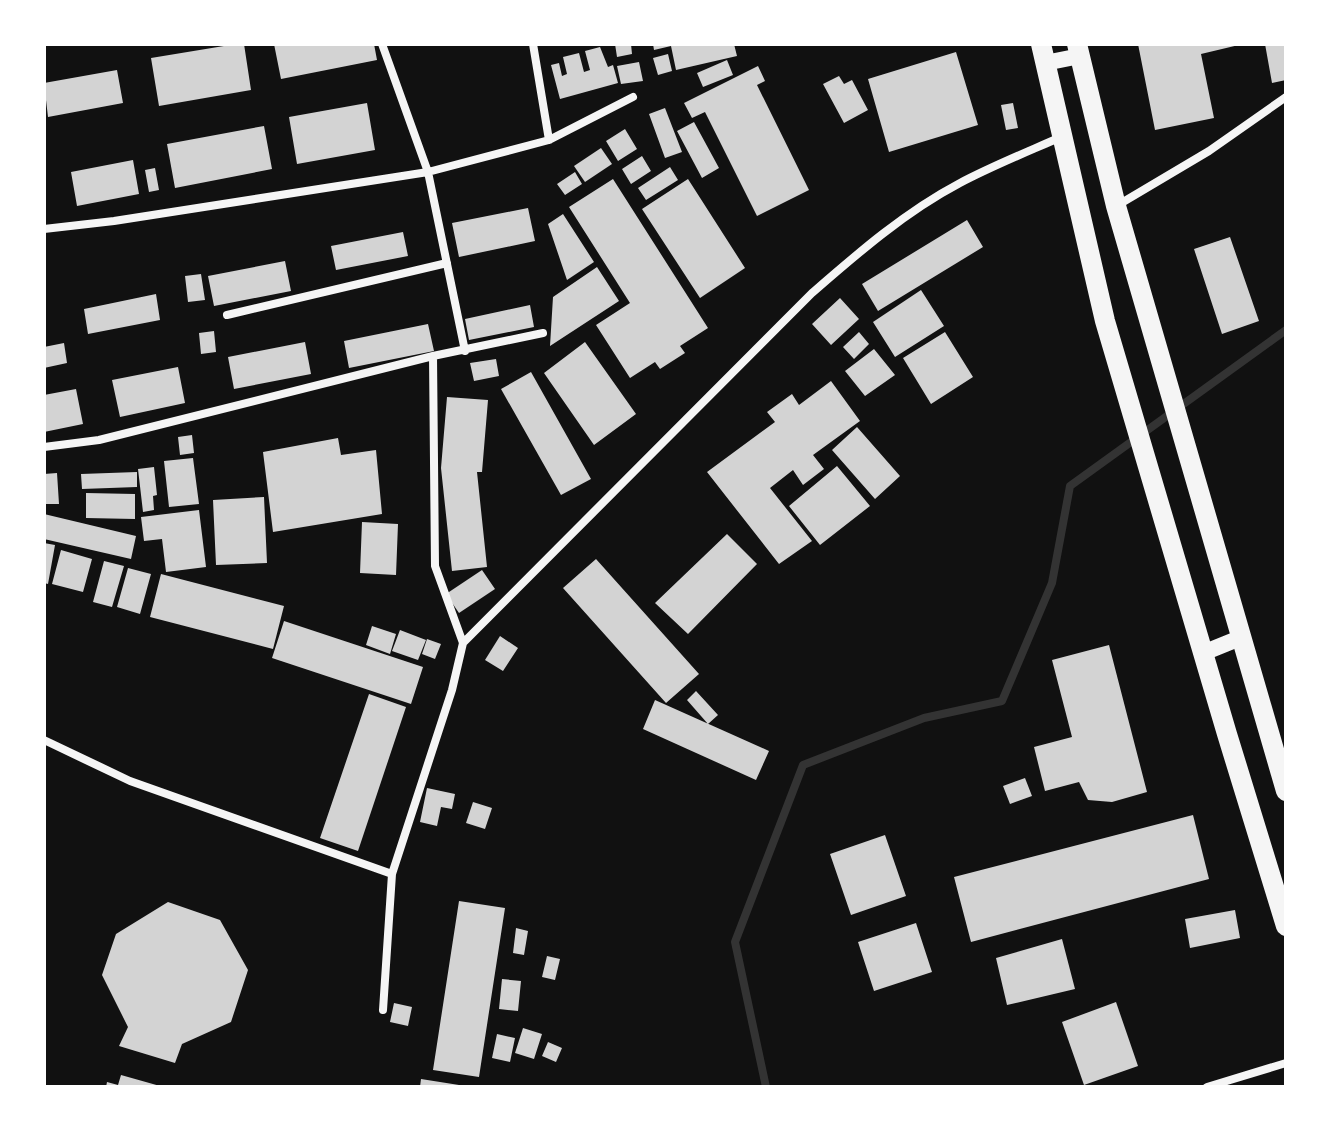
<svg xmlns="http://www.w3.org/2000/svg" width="1330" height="1131" viewBox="0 0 1330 1131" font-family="'Titillium Web',sans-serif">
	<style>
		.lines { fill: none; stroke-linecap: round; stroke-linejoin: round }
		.stream { stroke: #333; stroke-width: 8 }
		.building { fill: #d3d3d3 }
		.minor { stroke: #f5f5f5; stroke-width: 8 }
		.secondary { stroke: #f5f5f5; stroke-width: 16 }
		.primary { stroke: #f5f5f5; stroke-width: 20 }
	</style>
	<rect width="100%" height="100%" fill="#111"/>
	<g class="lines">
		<path class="stream" d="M766 1087 735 942 803 765 924 718 1002 701 1052 583 1070 486 1286 330"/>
	</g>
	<path class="building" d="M236 44H244L251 90 159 106 151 58Z
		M274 44H374L377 60 281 79Z
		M615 44H631L632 54 617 57Z
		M653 44H734L737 56 676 70 671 46 654 50Z
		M1138 44H1243L1201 54 1214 118 1155 130Z
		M1265 44H1286V80L1272 83Z
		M600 47 608 67 613 65 618 83 560 99 551 65 559 63 562 76 567 74 563 57 579 53 584 72 590 70 585 51Z
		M956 52 978 125 889 152 868 79Z
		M668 54 672 71 658 75 653 58Z
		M727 60 733 75 703 87 697 73Z
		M639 62 643 81 621 84 617 66Z
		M758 66 765 81 757 85 809 190 757 216 705 112 692 118 684 103Z
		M117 70 123 103 48 117 44 83Z
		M839 76 844 84 852 80 868 110 844 123 823 84Z
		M367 103 375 150 297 164 289 117Z
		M1013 103 1018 128 1006 130 1001 105Z
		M665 108 682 152 665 158 649 114Z
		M694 122 719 168 702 178 677 131Z
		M264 126 272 169 175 188 167 144Z
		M625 129 637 149 618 161 606 141Z
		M601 148 612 164 585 182 574 166Z
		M642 156 651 171 631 184 622 169Z
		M133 160 139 194 77 206 71 172Z
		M670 167 678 180 646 200 638 188Z
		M155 168 159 190 149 192 145 170Z
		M575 172 582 184 565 195 557 184Z
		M613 179 708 328 680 346 685 353 660 369 655 362 630 378 596 325 630 303 569 207Z
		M688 179 745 268 700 298 642 209Z
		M528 208 535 241 459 257 452 223Z
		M563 214 594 262 567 280 548 224Z
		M967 220 983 247 878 311 862 284Z
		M403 232 408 256 336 270 331 246Z
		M1230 237 1259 321 1222 334 1194 249Z
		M285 261 291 291 214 306 208 276Z
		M597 267 619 301 550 346 553 297Z
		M201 274 205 300 188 302 185 276Z
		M921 290 944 326 895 357 873 322Z
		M156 294 160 320 88 334 84 309Z
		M840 298 859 319 831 345 812 324Z
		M530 305 534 327 469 340 465 319Z
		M428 324 434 351 349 368 344 341Z
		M214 331 216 352 201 354 199 333Z
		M859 332 869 344 854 359 843 347Z
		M945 332 973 377 931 404 903 358Z
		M305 342 311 374 234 389 228 357Z
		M585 342 636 414 594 445 544 373Z
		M64 343 67 363 44 368V347Z
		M874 349 895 375 865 396 845 371Z
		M496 359 499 376 474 381 470 363Z
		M178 367 185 403 120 417 112 380Z
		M531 372 591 479 561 495 501 389Z
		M831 381 860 421 813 455 824 469 803 485 793 470 770 488 812 541 779 564 707 472 775 422 767 412 792 394 799 405Z
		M76 389 83 424 44 432V395Z
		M447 397 488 400 482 472H477L487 567 452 571 441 468Z
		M857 427 900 476 875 499 832 450Z
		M192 435 194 453 180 455 178 437Z
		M338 438 341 455 376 450 382 514 273 532 263 452Z
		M193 458 199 504 169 507 164 461Z
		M837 466 870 506 820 545 789 506Z
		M154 467 157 495 153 496 154 510 143 512 138 469Z
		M137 472V487L82 489 81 474Z
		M57 473 59 504H44V474Z
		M86 493 135 494V519L86 518Z
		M264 497 267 563 216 565 213 500Z
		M199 510 206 567 166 572 162 539 144 541 141 517Z
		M44 514 136 536 131 559 44 539Z
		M362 522 398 524 396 575 360 573Z
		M727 534 757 564 688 634 655 603Z
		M44 543 55 545 48 584 44 583Z
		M61 550 92 559 83 592 52 584Z
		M596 559 699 674 666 703 563 588Z
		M104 561 124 566 112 607 93 602Z
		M128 568 151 574 140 614 117 607Z
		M482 570 495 589 459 613 446 594Z
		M161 574 284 606 273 649 150 617Z
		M284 621 423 667 411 704 272 658Z
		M372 626 396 634 390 654 366 645Z
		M400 630 426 640 418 660 392 651Z
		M500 636 518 648 503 671 485 660Z
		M427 639 441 644 435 659 422 654Z
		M1109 645 1147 792 1112 802 1088 800 1079 782 1045 791 1034 747 1072 737 1052 660Z
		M696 691 718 715 708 724 687 700Z
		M369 694 406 707 358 851 320 838Z
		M655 700 769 751 756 780 643 729Z
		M1025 778 1032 796 1010 804 1003 786Z
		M427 788 455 794 452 809 441 807 437 826 420 822Z
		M473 802 492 808 485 829 466 823Z
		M1193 815 1209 879 971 942 954 877Z
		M885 835 906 896 851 915 830 854Z
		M459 901 505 908 479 1077 433 1070Z
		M168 902 220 920 248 970 231 1022 182 1044 175 1063 119 1046 128 1027 102 975 116 934Z
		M1235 910 1240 938 1190 948 1185 919Z
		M916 923 932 972 874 991 858 942Z
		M516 928 528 931 524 955 513 953Z
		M1062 939 1075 989 1007 1005 996 958Z
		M547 956 560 959 555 980 542 977Z
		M502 979 521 981 518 1011 499 1009Z
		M1116 1002 1138 1066 1084 1085 1062 1022Z
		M394 1003 412 1007 408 1026 390 1022Z
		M523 1028 542 1034 534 1059 515 1053Z
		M497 1034 515 1038 510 1062 492 1058Z
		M548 1042 562 1048 556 1062 542 1056Z
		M121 1075 160 1086V1087H106L107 1082 118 1085Z
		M421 1079 459 1085V1087H420Z"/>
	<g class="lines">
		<path class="minor" d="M382 44 428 172 465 351
			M533 44 549 140 633 97
			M1118 205 1209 151 1286 97
			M44 229 114 221 428 172 549 140
			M227 315 447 263
			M44 447 99 440 433 356 543 333
			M463 643 812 293C858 253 905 212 960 183 992 166 1027 152 1061 137
			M44 740 130 781 392 874
			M383 1010 392 874 452 690 463 643 435 566 433 356
			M1207 1087 1286 1063"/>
		<path class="secondary" d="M1045 63 1080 56
			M1203 653 1240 638"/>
		<path class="primary" d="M1041 44 1105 321 1227 734 1286 926
			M1077 44 1116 206 1286 791"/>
	</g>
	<rect width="1330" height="1131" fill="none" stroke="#ffffff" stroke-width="92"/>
</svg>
